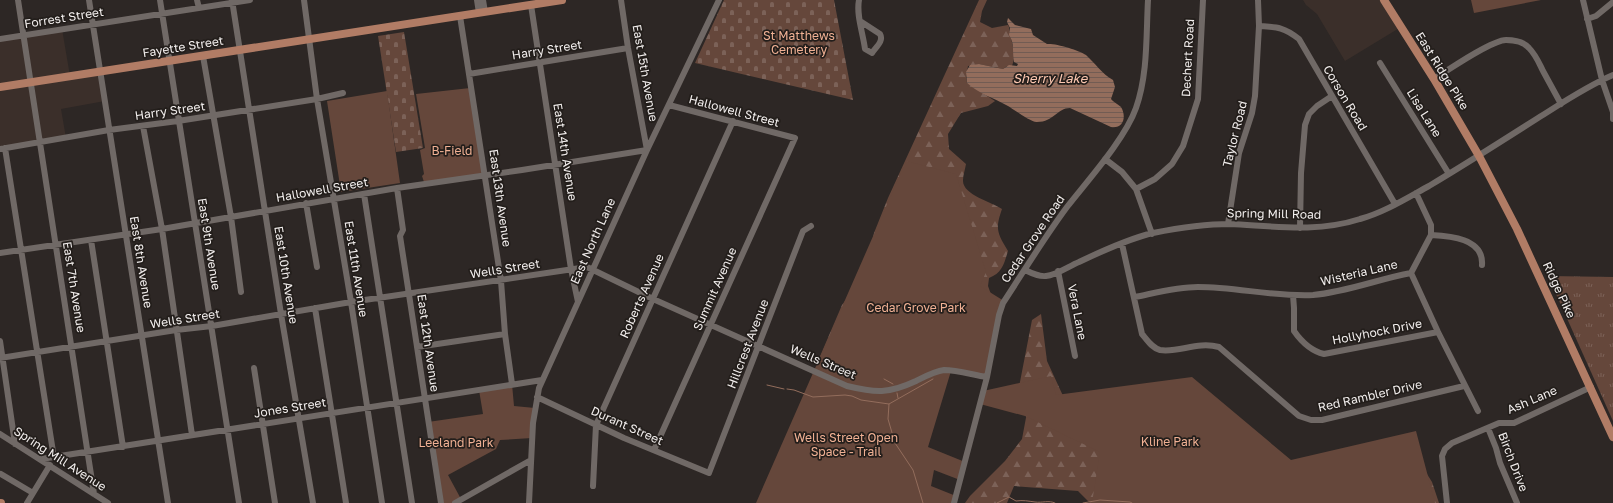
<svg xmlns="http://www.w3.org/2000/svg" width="1613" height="503" viewBox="0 0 1613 503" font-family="'Golos Text',sans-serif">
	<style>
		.built { fill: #3b2f2a }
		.grass { fill: url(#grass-tufts) }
		.forest { fill: url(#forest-firs) }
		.cemetery { fill: url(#cemetery-stones) }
		.park { fill: #65473b }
		.water { fill: url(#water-rules) }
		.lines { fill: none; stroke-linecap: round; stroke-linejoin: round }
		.stream { stroke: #936d5c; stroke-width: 1 }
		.minor { stroke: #706966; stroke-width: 6 }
		.major { stroke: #b17c65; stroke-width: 8 }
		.labels { text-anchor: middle; stroke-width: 3.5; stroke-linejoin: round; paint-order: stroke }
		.street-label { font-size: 12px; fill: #f2eeed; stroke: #231e1b }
		.park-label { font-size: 12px; fill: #f1b194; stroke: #231e1b }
		.water-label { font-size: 13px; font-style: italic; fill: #fec9b2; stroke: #231e1b }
	</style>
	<defs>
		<pattern id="grass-tufts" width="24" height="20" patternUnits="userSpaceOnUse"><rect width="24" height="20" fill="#65473b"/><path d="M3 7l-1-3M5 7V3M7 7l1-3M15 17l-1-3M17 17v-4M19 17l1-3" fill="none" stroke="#7c6258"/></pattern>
		<pattern id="forest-firs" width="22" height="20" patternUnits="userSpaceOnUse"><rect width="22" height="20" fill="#65473b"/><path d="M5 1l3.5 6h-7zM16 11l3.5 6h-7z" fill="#7c6258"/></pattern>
		<pattern id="cemetery-stones" width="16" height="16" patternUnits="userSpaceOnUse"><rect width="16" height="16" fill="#65473b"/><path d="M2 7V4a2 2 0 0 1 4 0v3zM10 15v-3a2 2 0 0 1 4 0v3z" fill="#7c6258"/></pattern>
		<pattern id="water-rules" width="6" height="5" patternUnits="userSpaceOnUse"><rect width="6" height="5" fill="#936d5c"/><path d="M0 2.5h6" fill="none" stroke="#725c53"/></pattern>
	</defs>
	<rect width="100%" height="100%" fill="#2d2725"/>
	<path class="built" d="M1303 0H1384L1401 27 1345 61 1317 14 1306 5Z
		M62 29 70 76 100 72 105 101 61 109 66 138 0 149V39Z"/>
	<path class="grass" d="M1548 276 1613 277V421Z"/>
	<path class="forest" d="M979 0H987L982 11 980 22 992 28 1008 25 1009 27C1010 39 1017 53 1012 66H1007L1003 69 979 64 968 66 966 77 967 83 995 101 988 106 961 113 948 134 949 149 966 164C965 170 963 175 963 180 962 195 992 202 1002 209 995 229 997 233 1008 251 1004 264 1002 273 989 278L988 286 993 300 818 367V361L842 305 857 285 871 250 874 233 888 198Z
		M1041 314 1047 361 1064 398 1289 464 1420 463 1432 482 1439 503H1090L1078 491 1014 486 1007 503H965L970 496 1005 461 1022 439 1028 407 1019 387 1032 320Z"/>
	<path class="cemetery" d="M724 0H834L853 100 695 63Z
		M404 32 423 148 396 152 378 36Z"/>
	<path class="park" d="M1471 0H1541L1474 13Z
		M470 88 484 174 424 182 422 176 424 174 420 150 425 148 416 94Z
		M387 91 400 183 341 192 327 101Z
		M906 161 956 174 986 272 980 286 1004 301 987 377 951 371 928 447 965 462 960 480 934 470 931 486 956 496 954 503H756Z
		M1051 376 1056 395 1192 377 1291 460 1416 431 1435 503H1092L1100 452 1025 416 980 404 983 391Z
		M512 384 514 406 535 408 532 438 500 440 496 449 448 475 461 499 454 503H441L428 422 483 414 479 390Z"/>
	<path class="water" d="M1008 18 1015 25 1031 29 1033 35 1047 44C1055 43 1079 50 1086 55 1095 63 1102 74 1113 80L1115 87 1111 99C1113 102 1118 104 1121 107 1127 117 1123 129 1111 127L1070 108C1057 108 1054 122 1037 122 1032 123 1013 109 1008 106 994 98 979 94 967 83L966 72 970 65 979 64 1003 69 1009 65 1017 66 1018 64 1014 62C1012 52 1015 44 1009 35L1010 28 1007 22Z"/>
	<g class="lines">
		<path class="stream" d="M884 379 893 384
			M767 385 784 389
			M787 389 794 390 813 397 845 395 852 396 861 400 889 404 888 419 895 443 913 470 923 503
			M897 393 898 398
			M889 404 933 379
			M997 503 1009 497 1016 501C1023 500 1028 501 1035 502 1042 503 1049 500 1055 503
			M1083 503 1100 500 1130 502 1132 503"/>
		<path class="minor" d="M18 0 94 494
			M89 0 168 503
			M160 0 239 503
			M197 0 199 8
			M232 0 281 314 313 503
			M304 0 317 99 351 302 382 503
			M477 0 479 13
			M483 0 485 12
			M859 0C856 15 863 33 865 49L872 53C876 47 884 41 880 34L860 21
			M1583 0 1602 80 1613 112V119
			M531 5 571 269 578 302
			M460 16 501 281 505 334 512 384
			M1587 19 1596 16 1613 2
			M1259 26C1277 27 1284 27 1299 39L1395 204
			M0 39 250 0
			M203 56 231 217 241 292
			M1380 63 1449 174
			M469 74 628 48
			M1434 79C1448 70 1492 40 1506 40 1514 40 1524 42 1529 48 1536 55 1539 63 1543 71 1549 82 1555 93 1561 104
			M143 126 162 229 192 435
			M5 148 54 458
			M0 149 109 130 178 121 317 99 343 93
			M1105 159 1122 172 1136 189 1152 234
			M397 188 403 230 400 236 441 503
			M1136 189 1155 179 1172 164 1183 146 1198 99 1203 0
			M364 194 412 503
			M306 203 317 267
			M1228 224 1239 153 1252 113 1255 96 1259 26 1258 0
			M1300 228 1301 173 1305 125 1309 114 1317 106 1332 96
			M1431 235C1449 236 1484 238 1482 265
			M91 240 123 447
			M1122 244 1142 334C1147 340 1152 348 1160 350 1179 353 1197 341 1219 347L1299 416 1311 420H1322L1464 386
			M0 253 162 229 397 188 522 170 647 150 628 48 621 0
			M1025 270C1031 273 1039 277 1046 276 1057 275 1069 266 1079 262 1100 252 1131 238 1153 233 1178 228 1204 224 1230 224 1273 226 1317 233 1360 219 1385 212 1407 198 1429 186 1466 164 1502 141 1538 118 1562 103 1587 86 1613 75
			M1058 271 1075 356
			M1411 273 1438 332 1478 411
			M1411 273 1431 235V225L1416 193
			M1293 295 1294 308V331C1301 341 1311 351 1324 354L1438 332
			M1135 297C1155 293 1177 287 1198 287 1236 287 1275 297 1313 295 1347 292 1378 279 1411 273
			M315 308 346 503
			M0 341 15 444
			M417 347 505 334
			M0 358 176 330 212 326 351 302 587 267 653 299 847 386C876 393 888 394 916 381 924 377 935 371 944 370 958 370 973 375 987 377
			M254 368 275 503
			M537 397 624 438 709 473 803 231 811 226
			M1488 428 1496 448 1500 463 1517 503
			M0 434 108 503
			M654 450 795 138 669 105
			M41 459 542 380
			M1 474 33 493
			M593 486 596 425 733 121
			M27 503 50 465
			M455 503 531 460
			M529 503 533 423 539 388 647 150 719 0
			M954 503 987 377 999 315 1003 303C1024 271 1044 238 1067 207 1088 180 1125 139 1136 108 1148 74 1146 36 1148 0
			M1447 503 1442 456 1445 449 1452 443 1499 423H1514L1591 387"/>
		<path class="major" d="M1384 0 1434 79 1479 156 1517 229 1613 437
			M0 87 562 0
			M0 503H1"/>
	</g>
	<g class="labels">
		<g class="street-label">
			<text transform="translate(64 18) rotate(-9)" y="4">Forrest Street</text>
			<text transform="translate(183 47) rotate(-9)" y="4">Fayette Street</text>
			<text transform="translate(547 50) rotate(-9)" y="4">Harry Street</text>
			<text transform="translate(1188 58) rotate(-87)" y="4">Dechert Road</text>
			<text transform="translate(1442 71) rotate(58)" y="4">East Ridge Pike</text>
			<text transform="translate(645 73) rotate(80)" y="4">East 15th Avenue</text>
			<text transform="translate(1345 98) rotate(59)" y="4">Corson Road</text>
			<text transform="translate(170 111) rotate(-8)" y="4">Harry Street</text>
			<text transform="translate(734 111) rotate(15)" y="4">Hallowell Street</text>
			<text transform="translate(1424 113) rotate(58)" y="4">Lisa Lane</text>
			<text transform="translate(1235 134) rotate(-76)" y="4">Taylor Road</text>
			<text transform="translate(565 152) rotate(81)" y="4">East 14th Avenue</text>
			<text transform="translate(322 190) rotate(-10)" y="4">Hallowell Street</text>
			<text transform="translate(500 198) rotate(82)" y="4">East 13th Avenue</text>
			<text transform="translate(1274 214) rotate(1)" y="4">Spring Mill Road</text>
			<text transform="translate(1033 239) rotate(-56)" y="4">Cedar Grove Road</text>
			<text transform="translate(593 241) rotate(-66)" y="4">East North Lane</text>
			<text transform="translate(209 244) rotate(81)" y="4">East 9th Avenue</text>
			<text transform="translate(141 262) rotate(81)" y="4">East 8th Avenue</text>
			<text transform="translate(356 269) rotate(81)" y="4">East 11th Avenue</text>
			<text transform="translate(505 269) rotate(-9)" y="4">Wells Street</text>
			<text transform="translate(1359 273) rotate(-13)" y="4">Wisteria Lane</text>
			<text transform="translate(286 275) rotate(81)" y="4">East 10th Avenue</text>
			<text transform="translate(74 287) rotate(81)" y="4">East 7th Avenue</text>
			<text transform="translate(715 289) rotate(-66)" y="4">Summit Avenue</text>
			<text transform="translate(1559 290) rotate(65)" y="4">Ridge Pike</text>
			<text transform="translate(642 296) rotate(-66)" y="4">Roberts Avenue</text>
			<text transform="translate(1077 312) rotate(79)" y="4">Vera Lane</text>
			<text transform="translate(185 319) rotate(-9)" y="4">Wells Street</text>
			<text transform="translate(1377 332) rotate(-11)" y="4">Hollyhock Drive</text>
			<text transform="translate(428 343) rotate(82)" y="4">East 12th Avenue</text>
			<text transform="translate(748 344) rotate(-69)" y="4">Hillcrest Avenue</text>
			<text transform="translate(823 362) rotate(23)" y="4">Wells Street</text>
			<text transform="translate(1370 396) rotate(-13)" y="4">Red Rambler Drive</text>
			<text transform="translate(1532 400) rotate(-23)" y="4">Ash Lane</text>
			<text transform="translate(290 408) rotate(-9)" y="4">Jones Street</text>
			<text transform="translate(627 426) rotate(24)" y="4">Durant Street</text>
			<text transform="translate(60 459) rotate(33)" y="4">Spring Mill Avenue</text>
			<text transform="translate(1513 462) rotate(69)" y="4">Birch Drive</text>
		</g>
		<g class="park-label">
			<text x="799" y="40">St Matthews<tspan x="799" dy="14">Cemetery</tspan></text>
			<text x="452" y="155">B-Field</text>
			<text x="916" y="312">Cedar Grove Park</text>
			<text x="846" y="442">Wells Street Open<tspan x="846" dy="14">Space - Trail</tspan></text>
			<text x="1170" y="446">Kline Park</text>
			<text x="456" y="447">Leeland Park</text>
		</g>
		<g class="water-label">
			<text x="1050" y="83">Sherry Lake</text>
		</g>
	</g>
</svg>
